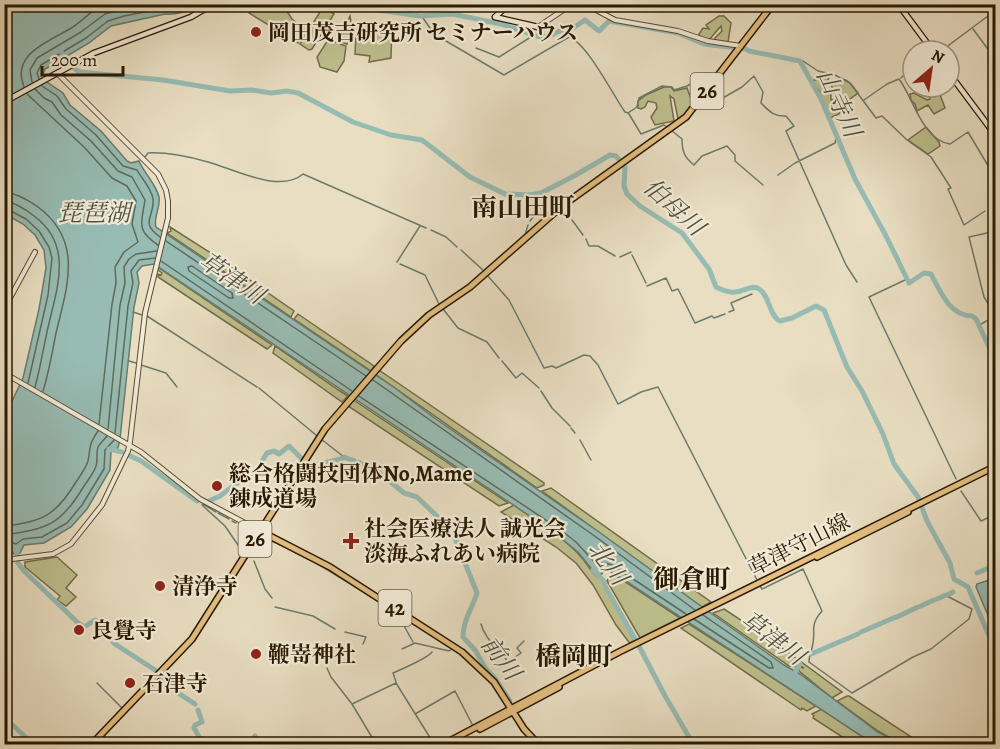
<svg xmlns="http://www.w3.org/2000/svg" width="1000" height="749" viewBox="0 0 1000 749" font-family="Alegreya,'Noto Serif JP',serif">
	<style>
		.green { fill: #bebf8e; stroke: #746c48; stroke-width: 1.5 }
		.water { fill: #97bcb4; stroke: #6b7b6c; stroke-width: 1.5 }
		.lines { fill: none; stroke-linecap: round; stroke-linejoin: round }
		.shore { stroke: #606a5a; stroke-width: 1.5 }
		.stream { stroke: #6b7b6c; stroke-width: 1.5 }
		.river { stroke: #97bcb4; stroke-width: 5 }
		.tertiary-casing { stroke: #594a31; stroke-width: 6 }
		.secondary-casing { stroke: #291901; stroke-width: 7 }
		.primary-casing { stroke: #291901; stroke-width: 8 }
		.tertiary { stroke: #f1ead7; stroke-width: 4 }
		.secondary { stroke: #f1ead7; stroke-width: 4.5 }
		.primary { stroke: #e4bf81; stroke-width: 5 }
		.poi-dot { fill: #8f2418; stroke: #f1ead7; stroke-width: 2 }
		.labels { text-anchor: middle; stroke-width: 4.5; stroke-linejoin: round; paint-order: stroke }
		.shield { fill: #f1ead7; stroke: #655841; stroke-width: 1.5 }
		.shield-label { font-size: 21px; font-weight: bold; fill: #291901 }
		.poi-label { font-size: 22px; font-weight: bold; fill: #291901; stroke: #f1ead7; text-anchor: start }
		.street-label { font-size: 22px; fill: #291901; stroke: #f1ead7 }
		.water-label { font-size: 24px; font-style: italic; fill: #505240; stroke: #f1ead7 }
		.quarter-label { font-size: 26px; font-weight: bold; fill: #291901; stroke: #f1ead7 }
	</style>
	<rect width="100%" height="100%" fill="#e9dec2"/>
	<filter id="stains"><feTurbulence type="fractalNoise" baseFrequency=".00333" numOctaves="4"/><feColorMatrix values="0 0 0 0 .2 0 0 0 0 .09 0 0 0 0 .02 0 0 0 .5 -.17"/></filter>
	<radialGradient id="worn" r=".72"><stop offset=".6" stop-color="#630" stop-opacity="0"/><stop offset="1" stop-color="#630" stop-opacity=".3"/></radialGradient>
	<path class="green" d="M277 4 283 5 292 19 306 31 298 43 249 13 250 11Z
		M323 7 334 14 312 49 309 50 300 44Z
		M350 16 351 22 354 24 358 23 371 26 392 24 391 58 369 62 370 56 355 54 356 34 347 44 339 41Z
		M719 16H724L731 23 728 42 715 41V38L722 31 721 26 709 40 700 37 699 34 703 28 709 29 706 25Z
		M328 40 346 46 344 61 337 72 320 67 317 57Z
		M827 74 830 75 827 82 830 85 823 86 831 95V100L836 99 831 84C844 74 849 81 858 93L846 102 839 114 830 118 819 95 820 92 811 81 822 78Z
		M664 87H671L674 91 687 88 693 104 683 117 678 119 674 99 670 96 674 121 655 125 651 117 657 108 656 103 648 101 645 107 641 109 638 108V101L646 95Z
		M919 87H945L939 92 945 108 934 114 928 105 917 111 915 104 911 100 910 94 914 93 927 100 930 99 929 96 922 93Z
		M926 127 939 142 940 146 928 154 908 140Z
		M170 227 211 253 294 311 291 317 167 233 171 231Z
		M159 268 272 345 267 349 158 277V274L161 275 162 273 158 270Z
		M298 314 374 366 371 371 294 319Z
		M275 346 340 391 348 396 342 402 273 353Z
		M379 370 544 483V485L537 488 375 374Z
		M352 399 508 503 499 506 348 406Z
		M551 488 711 602 702 607 542 491Z
		M514 505C537 522 563 536 582 558 588 565 593 576 601 579L634 641 630 643 628 641 616 625 593 585 576 563 556 547 501 512Z
		M57 557 77 575 66 588 76 597 66 606 57 600 60 596 25 567V562Z
		M612 573 680 618 640 638 607 581 609 577 613 576Z
		M724 609 777 644 842 692 832 698 799 671V667L804 668 795 662 797 667 789 666 713 613Z
		M689 624 816 706 807 711 802 708 801 710 681 628Z
		M847 696H849L922 744H901L878 731 837 701Z
		M822 709 863 737 883 744H853L813 718 814 716 812 714Z"/>
	<path class="water" d="M5 5H198C188 11 177 15 165 14L111 26 89 43 45 69 43 74 47 82 63 93 70 105 101 131 127 161 131 163 139 161C144 173 156 184 159 197 161 207 153 217 156 227L395 388 433 417 599 532 698 604 784 665 800 674 878 732 900 744H884L863 737 612 572 604 569 602 574 597 576 579 553 555 533 154 264 142 266 137 272 139 283 134 307 120 439 118 448 111 451 110 470 87 509 71 527 44 543 24 545 20 553 14 554 9 548 5 549 4 418 23 378 39 309 46 268 44 250 35 235 23 224 5 214Z
		M995 578H996L995 632 976 587 977 584Z"/>
	<g class="lines">
		<path class="shore" d="M39 79 37 73 41 65 86 38 108 21 124 16 186 4
			M32 82 30 70 37 58 81 32 105 14 141 4
			M42 86 57 96 66 109 96 135 123 166 137 170C142 179 152 189 153 199 155 217 139 222 160 237
			M24 87C10 53 51 41 73 27 83 20 92 10 104 4
			M35 89 44 98 52 102 61 115 91 141 118 171 132 177 145 200C142 222 135 230 158 245
			M27 94 84 147 112 178 127 186 136 201 132 224 138 242 124 252 115 267 116 283 112 304 99 424
			M4 192C17 193 28 200 38 207 84 241 67 287 56 333 52 353 49 372 43 391
			M4 201C15 202 25 209 34 216 75 246 56 290 47 332 43 350 40 369 35 387
			M4 209 9 210 26 219 39 231 49 247 52 258 48 295 28 383
			M166 241 366 376
			M161 261 352 391
			M192 266 232 293 233 298H229L189 271 188 267Z
			M373 380 596 537 695 610
			M359 396 558 528 576 542 596 564 605 563 612 565 686 614
			M108 429 120 305 125 283 124 267 129 259 136 254 157 251
			M115 433 128 306 133 283 131 271 139 260 155 258
			M4 526C43 522 56 515 76 482 80 476 86 468 88 461 91 446 88 446 98 431
			M4 535C47 529 61 525 84 486 88 480 94 473 96 466 98 460 96 453 98 447 100 443 104 440 107 436
			M4 543 10 542 16 544 23 539 42 537 67 523 82 505 104 469 105 450 114 440
			M694 619 769 668H773L771 662 703 615"/>
		<path class="stream" d="M994 4 996 7
			M421 15 434 34 504 75 569 37C587 43 613 95 625 112L628 113 637 107 639 98 662 86 672 87 674 90 687 86 708 74 711 79
			M973 29 996 60
			M476 48 499 57 534 35
			M941 51 996 10
			M800 61H803L818 71 835 75 850 83 876 118 882 116 907 140 931 157 951 188 948 189 964 225 985 211
			M908 73 913 70
			M904 76 907 74
			M901 78 903 76
			M713 84 717 95 721 99 742 87 754 76 763 92 761 103C769 111 774 117 786 116L794 126 786 131 846 265 857 282
			M864 100 887 84 899 79C913 97 922 140 950 144L968 132 996 179
			M629 114 641 134 664 125 667 127
			M671 130 682 139C682 151 684 157 694 165L702 156 727 146 735 155V161L763 185
			M145 157 148 153C167 152 190 157 208 162 234 169 280 194 303 174L426 228
			M778 175 795 163 835 143 836 138
			M551 195 559 205
			M572 220 583 235
			M530 221 549 197
			M431 230 446 237 457 247
			M996 231 969 237 984 297 996 316
			M525 235 528 225
			M586 239 589 246H598L615 256
			M461 250 484 271
			M632 255 646 283
			M620 257 631 252
			M397 262 420 226
			M400 264 425 275 439 304
			M487 275 509 300 544 368 552 366 556 368 584 355 590 356 598 365 618 404 641 392 658 387 758 582
			M905 280 869 297 956 479
			M647 286 666 278 672 291 678 289 695 323 712 316 714 318 725 314
			M443 309 458 328 487 342 499 358
			M133 312 142 315
			M729 312 734 310 731 303 752 294
			M147 316 257 387
			M979 325 996 316
			M129 361 136 363
			M502 361 516 378 522 373 539 388
			M141 365 166 373 177 387
			M259 388 316 435
			M541 391 552 408 570 426
			M571 428 575 433
			M321 439 344 457
			M580 440 591 460
			M961 491 981 521 996 514
			M203 504 216 512
			M202 505 225 526 238 545
			M218 513 229 519
			M232 521 236 523
			M262 536 269 540
			M270 540 276 543
			M278 544 285 547
			M287 548 290 550
			M293 551 300 555
			M301 555 308 559
			M254 561 265 589 272 598
			M313 561 380 602
			M760 586 762 589 803 569 822 611C808 627 817 631 812 648 811 653 809 656 809 662L852 693 913 657 931 649 969 619 972 609 945 595
			M275 607 313 616 335 629
			M398 615 413 642
			M481 624C485 640 500 649 508 662L521 653 517 648 524 641
			M422 629 449 647
			M345 632 366 637 363 644
			M402 649 415 643 449 651 452 649
			M453 649 466 659
			M327 668 331 677 352 704 376 744
			M483 668 486 669
			M396 682 393 673C402 669 428 658 432 652
			M97 683 122 708
			M352 704 396 683 434 744
			M415 714 455 691 472 724"/>
		<path class="river" d="M365 4 378 10 420 16 452 14 501 24 540 37 549 36 564 29 573 28 585 20 599 31 609 21 678 33 704 44 746 49 749 51 800 61 821 99 855 179 886 236 909 283 924 273 931 274C940 291 950 316 972 316L976 319 996 362
			M62 53C70 58 71 68 79 72L163 80 230 91 252 90 271 93 287 91 298 93 353 122 391 135 422 140 470 177 505 194 530 195 541 193 574 176 610 155 616 156 625 167 624 186 627 194 640 206 682 233 709 269 716 287C722 290 729 293 735 292 743 292 752 284 759 289 770 296 769 316 780 321L792 318 816 306 824 310 847 367 862 391 883 434 894 464 918 497 927 521 950 563 954 579 968 587 996 652
			M109 449 122 452
			M128 455 141 461 197 501
			M306 462 311 466 341 459 344 457 375 469 404 493 417 497 443 522 453 533 477 593C472 609 463 620 463 637L475 650 486 669 494 677 510 701
			M209 501 220 496 248 475 256 471 267 453 274 451 279 454 289 446 303 460
			M17 553 18 563 24 571 77 622 84 627 95 620 104 626 109 632 108 636 115 644 155 670 178 693 195 704
			M593 570 603 580 606 588 639 646
			M977 573 996 565
			M949 594 953 592
			M937 599 946 595
			M921 606 934 600
			M897 617 918 607
			M884 622 896 617
			M861 632 882 623
			M640 648 664 694 693 744
			M811 654 858 634
			M793 676 800 664
			M4 717 33 744
			M195 725 202 722 198 710
			M194 728 203 744
			M529 741 531 744
			M249 744 255 736"/>
		<defs>
			<path id="tertiary" d="M585 4 615 20 678 31 708 41 741 46
				M538 27 572 4
				M4 309 35 252
				M4 373 141 452 200 499 260 531
				M4 560 53 554 71 544 102 505 128 451 130 442 145 313 168 218V201L166 190 158 174 57 73"/>
			<path id="secondary" d="M898 4 933 51
				M495 17 538 27
				M495 17 509 4
				M949 73 996 136
				M4 102 94 53 191 17 213 4"/>
			<path id="primary" d="M260 531 330 567 462 652 494 682 524 729 538 744
				M817 557 908 512
				M480 729 559 687
				M92 744 192 639 325 429 401 341 429 315 470 287 562 206 686 117 773 4
				M444 744 619 652 996 466"/>
		</defs>
		<use href="#tertiary" class="tertiary-casing"/>
		<use href="#secondary" class="secondary-casing"/>
		<use href="#primary" class="primary-casing"/>
		<use href="#tertiary" class="tertiary"/>
		<use href="#secondary" class="secondary"/>
		<use href="#primary" class="primary"/>
	</g>
	<g class="poi-dot">
		<circle cx="256" cy="32" r="6"/>
		<circle cx="217" cy="486" r="6"/>
		<path d="M348 532h6v6h6v6h-6v6h-6v-6h-6v-6h6z"/>
		<circle cx="160" cy="586" r="6"/>
		<circle cx="79" cy="630" r="6"/>
		<circle cx="256" cy="654" r="6"/>
		<circle cx="130" cy="683" r="6"/>
	</g>
	<g class="labels">
		<g class="shield">
			<rect x="690.5" y="73" width="33" height="36" rx="4.5"/>
			<rect x="238.5" y="521" width="33" height="36" rx="4.5"/>
			<rect x="378.5" y="590" width="33" height="36" rx="4.5"/>
		</g>
		<g class="shield-label">
			<text x="707" y="98">26</text>
			<text x="255" y="546">26</text>
			<text x="395" y="615">42</text>
		</g>
		<g class="poi-label">
			<text x="268" y="40">岡田茂吉研究所 セミナーハウス</text>
			<text x="229" y="481">総合格闘技団体No,Mame<tspan x="229" dy="25">錬成道場</tspan></text>
			<text x="364" y="536">社会医療法人 誠光会<tspan x="364" dy="25">淡海ふれあい病院</tspan></text>
			<text x="172" y="594">清浄寺</text>
			<text x="91" y="638">良覺寺</text>
			<text x="268" y="662">鞭嵜神社</text>
			<text x="142" y="691">石津寺</text>
		</g>
		<g class="street-label">
			<text transform="translate(799 544) rotate(-27)" y="8">草津守山線</text>
		</g>
		<g class="water-label">
			<text transform="translate(839 103) rotate(65)" y="8">山寺川</text>
			<text transform="translate(674 207) rotate(42)" y="8">伯母川</text>
			<text x="94" y="221">琵琶湖</text>
			<text transform="translate(232 278) rotate(34)" y="8">草津川</text>
			<text transform="translate(608 563) rotate(53)" y="8">北川</text>
			<text transform="translate(773 638) rotate(37)" y="8">草津川</text>
			<text transform="translate(501 658) rotate(53)" y="8">前川</text>
		</g>
		<g class="quarter-label">
			<text x="523" y="216">南山田町</text>
			<text x="692" y="588">御倉町</text>
			<text x="574" y="665">橋岡町</text>
		</g>
	</g>
	<rect width="1000" height="749" fill="none" stroke="#e9dec2" stroke-width="24"/>
	<rect x="6" y="6" width="988" height="737" fill="none" stroke="#291901" stroke-width="3"/>
	<rect x="12" y="12" width="976" height="725" fill="none" stroke="#291901" stroke-width="1.5"/>
	<g transform="translate(931 69) rotate(29)"><circle r="28" fill="#f1ead7" stroke="#a19681" stroke-width="1.5"/>
	<path d="M0-4.5L10 22L0 15L-10 22Z" fill="#8f2418"/>
	<text y="-9" font-size="16" font-weight="bold" text-anchor="middle" fill="#291901">N</text>
	</g>
	<path d="M42 66v9h81v-9" fill="none" stroke="#291901" stroke-width="3"/>
	<text x="51" y="66" font-size="18" fill="#291901" stroke="#f1ead7" stroke-width="4.5" paint-order="stroke">200 m</text>
	<rect width="100%" height="100%" filter="url(#stains)"/>
	<rect width="100%" height="100%" fill="url(#worn)"/>
</svg>
